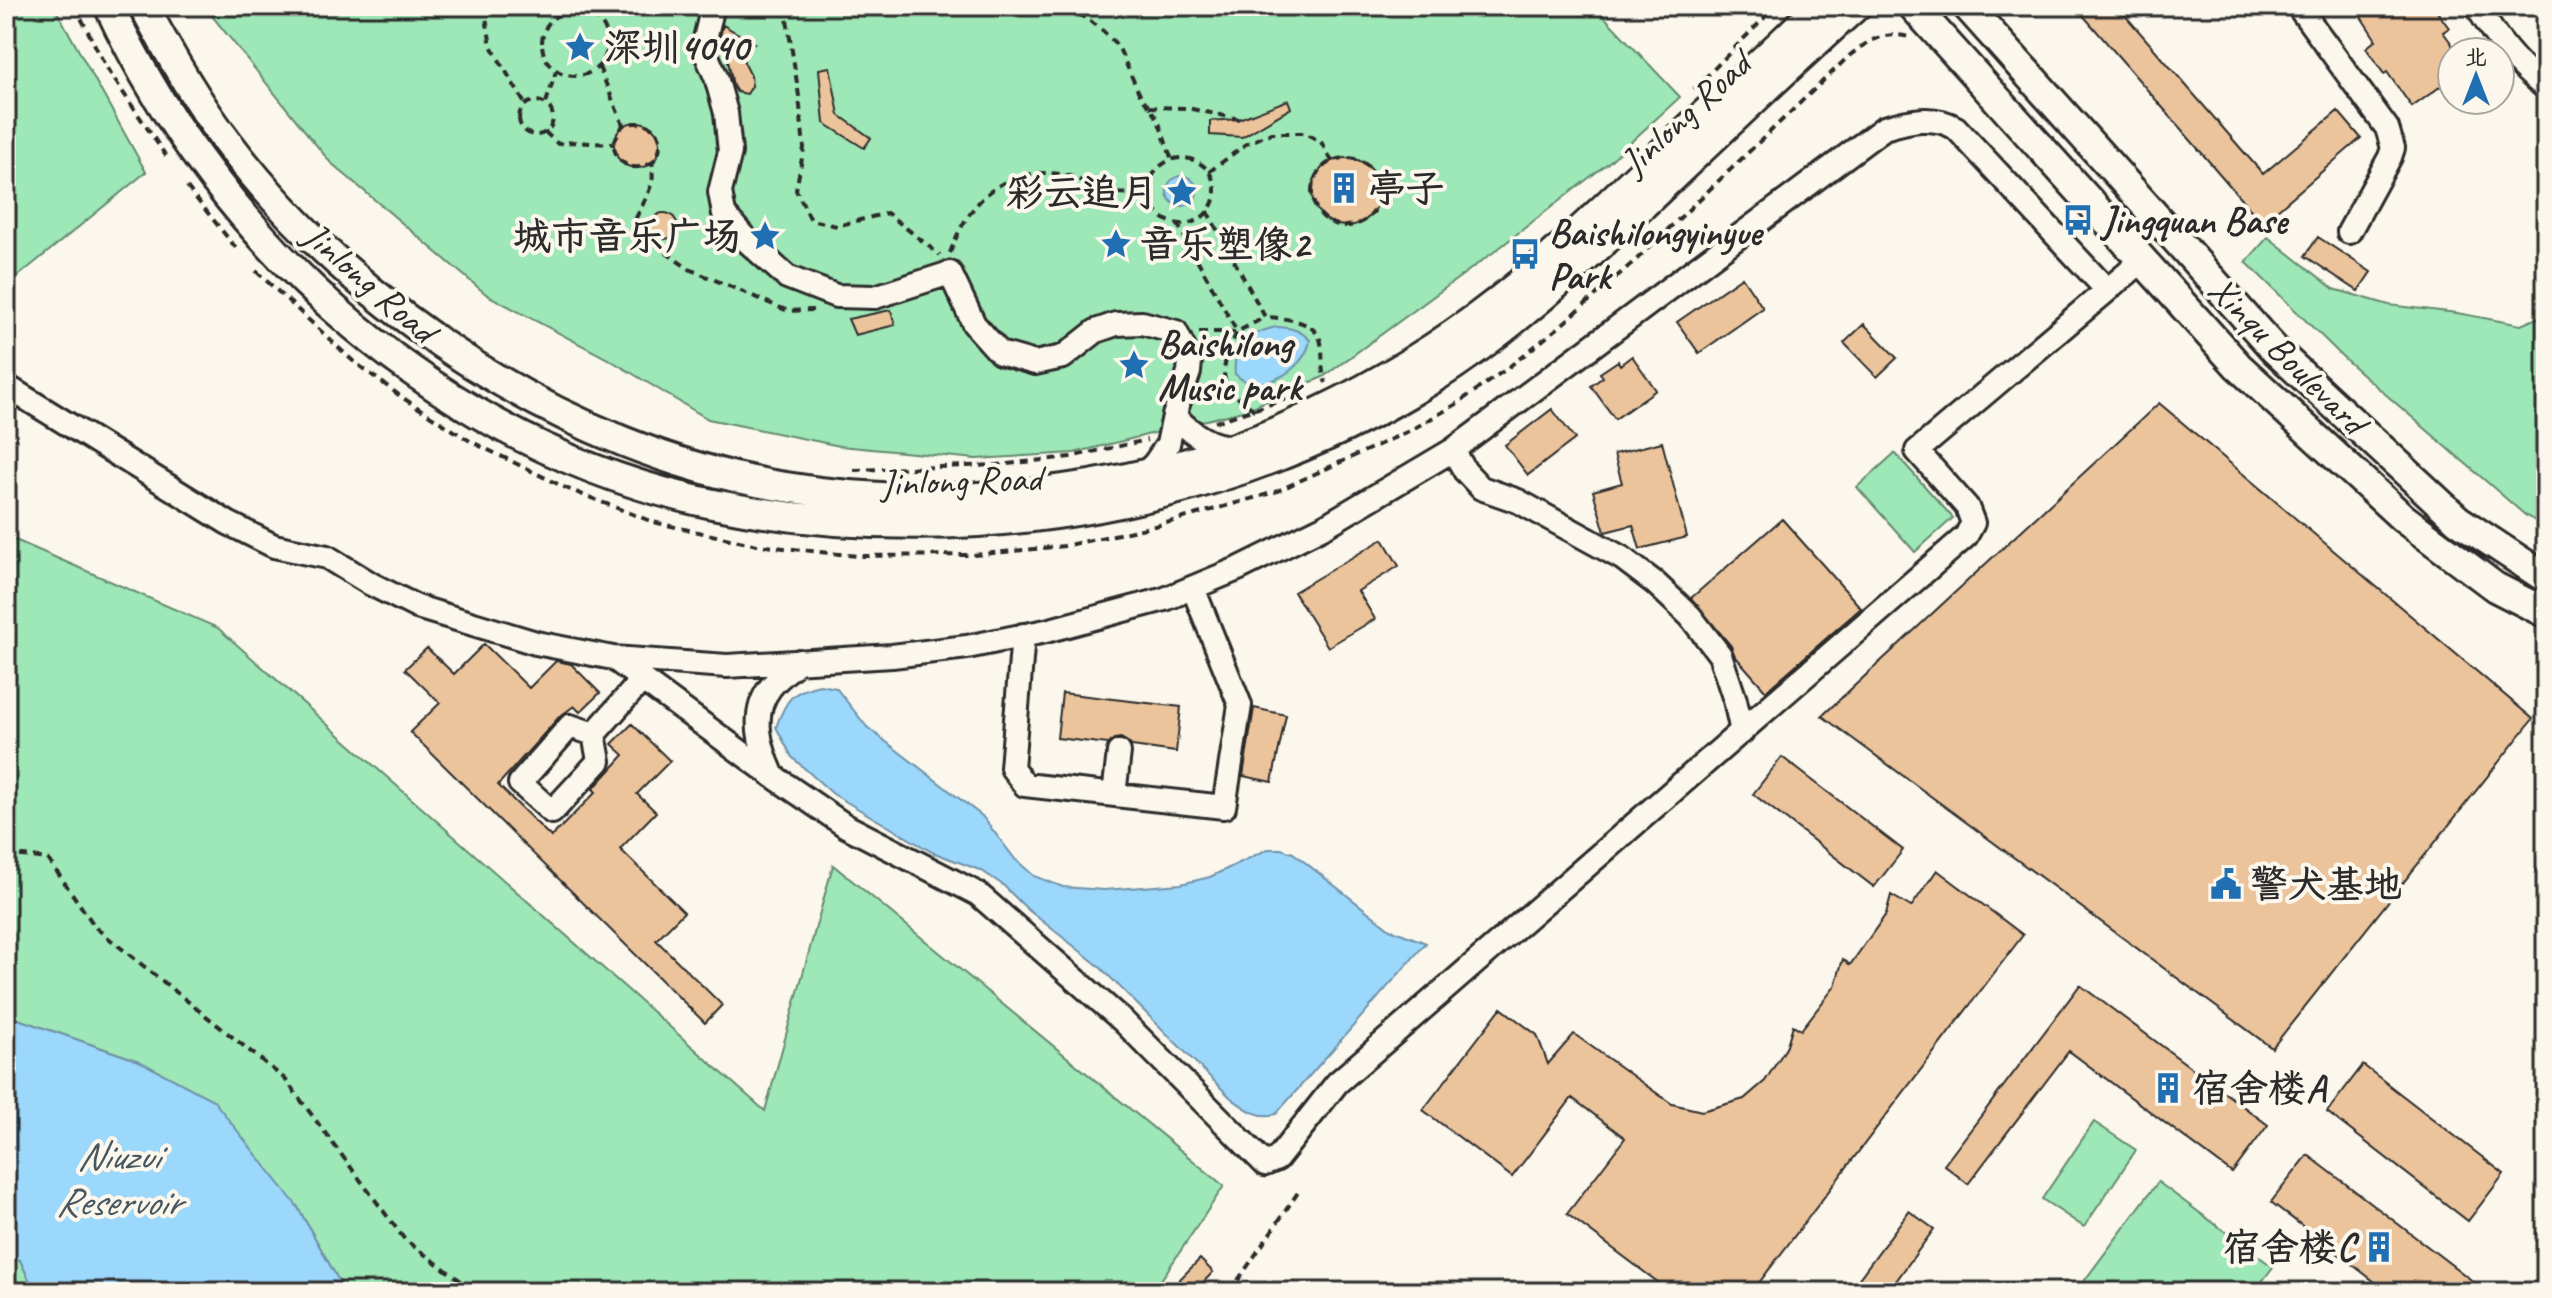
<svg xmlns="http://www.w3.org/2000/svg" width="2552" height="1298" viewBox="0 0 2552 1298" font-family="Caveat,'LXGW WenKai TC',sans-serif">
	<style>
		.green { fill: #9ee7b6; stroke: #648970; stroke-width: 2 }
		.water { fill: #9cd7fc; stroke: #6f92a8; stroke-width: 2 }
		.building { fill: #ecc49c; stroke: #2b2b2b; stroke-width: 2 }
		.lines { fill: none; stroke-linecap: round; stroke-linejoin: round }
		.minor-casing { stroke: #2b2b2b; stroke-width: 28 }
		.major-casing { stroke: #2b2b2b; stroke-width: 34 }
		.path { stroke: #2b2b2b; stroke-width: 4; stroke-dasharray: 8 6; stroke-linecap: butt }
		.minor { stroke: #fbf7ec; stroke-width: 22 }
		.major { stroke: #fbf7ec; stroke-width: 28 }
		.labels { text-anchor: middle; stroke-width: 8; stroke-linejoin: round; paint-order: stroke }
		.poi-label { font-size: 38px; font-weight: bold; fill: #2b2b2b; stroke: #fbf7ec; text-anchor: start }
		.street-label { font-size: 38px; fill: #2b2b2b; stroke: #fbf7ec }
		.water-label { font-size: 40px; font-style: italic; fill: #47565f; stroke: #fbf7ec }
	</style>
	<rect width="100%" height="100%" fill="#fbf7ec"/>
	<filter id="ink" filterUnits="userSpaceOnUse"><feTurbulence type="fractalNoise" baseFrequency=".0125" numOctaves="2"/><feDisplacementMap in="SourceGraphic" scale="16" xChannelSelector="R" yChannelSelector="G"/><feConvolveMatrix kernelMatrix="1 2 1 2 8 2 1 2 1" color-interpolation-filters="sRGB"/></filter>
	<g filter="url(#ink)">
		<path class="green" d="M6 6H54L146 172 6 286Z
			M204 6H1594L1680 97 1608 163 1494 252 1323 377 1243 411 1074 453 976 459 840 446 708 419 610 360 487 295 330 162Z
			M2268 237 2334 289 2389 305 2457 313 2521 325 2546 314V527L2525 515 2346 360 2246 262Z
			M1895 453 1953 518 1915 552 1857 487Z
			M6 536 218 628 765 1111 833 865 1224 1186 1153 1292H345L297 1206 139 1061 6 1015Z
			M2094 1122 2136 1150 2084 1227 2042 1199Z
			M2158 1182 2273 1267 2254 1292H2076Z
			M6 1254 20 1260 35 1292H6Z"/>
		<path class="water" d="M1167 191a15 15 0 1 1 30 0a15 15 0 1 1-30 0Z
			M1276 327C1290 327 1300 330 1310 340 1306 370 1258 398 1235 374 1232 344 1250 333 1276 327Z
			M820 685 836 688 867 727 982 816 1015 859 1034 876 1063 887 1104 890 1181 884 1210 877 1268 849H1281L1293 853 1390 929 1426 943 1276 1114C1258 1119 1246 1109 1231 1098L1099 966 1027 909 1003 885 982 871 932 852 833 794 792 757 776 727C786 700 791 691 820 685Z
			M6 1015 139 1061 213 1100 297 1206 345 1292H35L20 1260 6 1254Z"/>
		<path class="building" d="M2075 6H2117L2263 174 2338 111 2361 138 2262 223Z
			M2354 6H2433L2449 28 2443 32 2452 44V78L2412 107 2387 72 2384 74 2366 48 2376 40Z
			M723 25 754 43 743 48 744 62 751 76 752 86 747 94 737 92 733 86 726 50 718 44Z
			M830 67 839 115 871 138 864 148 824 123 819 69Z
			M1288 100 1291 108 1242 137 1210 135V121L1239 119Z
			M614 145a23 23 0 1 1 46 0a23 23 0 1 1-46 0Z
			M1312 192a34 34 0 1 1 68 0a34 34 0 1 1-68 0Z
			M651 226a13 13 0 1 1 26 0a13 13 0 1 1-26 0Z
			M2318 237 2371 272 2358 291 2305 256Z
			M1742 277 1763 308 1699 353 1677 322Z
			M891 310 895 325 855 335 848 319Z
			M1864 324 1897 358 1877 377 1844 343Z
			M1632 356 1656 390 1615 419 1591 386 1603 377 1600 373 1618 361 1620 365Z
			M2159 403 2533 719 2272 1048 1822 716Z
			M1552 409 1575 439 1528 475 1505 445Z
			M1662 442 1687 537 1640 549 1633 525 1605 532 1593 491 1622 483 1614 454Z
			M1782 519 1861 608 1766 691 1735 656 1731 646 1691 598Z
			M1383 539 1399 566 1358 591 1375 619 1328 647 1294 592Z
			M484 644 529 688 556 661 571 664 600 693 580 712 574 706 559 717 498 785 551 837 596 792 593 789 624 755 612 744 632 724 670 761 637 794 656 812 620 849 684 912 656 940 722 1005 705 1023 410 732 440 703 405 669 427 648 454 674Z
			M1062 693 1181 707 1176 752 1132 746 1121 738 1114 739 1108 744 1057 738Z
			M1254 708 1286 715 1272 782 1243 776Z
			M1782 757 1903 850 1874 887 1753 794Z
			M1937 870 2023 935 1752 1292H1671L1567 1214 1625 1138 1572 1098 1512 1177 1423 1110 1501 1008 1537 1035 1548 1064 1574 1034 1672 1104 1702 1111 1744 1099 1765 1081 1786 1048 1793 1025 1801 1030 1835 986 1843 959 1850 965 1886 914 1891 895 1911 907Z
			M2080 985 2268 1125 2232 1173 2069 1051 1968 1184 1944 1165Z
			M2363 1065 2504 1174 2468 1221 2327 1112Z
			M2308 1155 2487 1292H2388L2271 1202Z
			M1909 1211 1934 1229 1888 1292H1849Z
			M1200 1259 1213 1272 1194 1292H1167Z"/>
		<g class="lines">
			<defs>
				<path id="minor" d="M713 6 703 47 716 77 726 113 730 152 720 192 724 214 749 243 787 277 836 296 875 297 950 273 974 324 1000 353 1035 363 1063 357 1096 331 1116 324 1142 323 1176 332 1190 361 1189 372 1174 416 1168 444 1155 463 1144 474
					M2298 6 2387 128 2393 148 2390 157 2349 232
					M2477 6C2495 38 2516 65 2546 88
					M6 386 228 523 274 546 327 557 371 584 417 607 536 643 613 658 727 666 892 656 967 647 1046 631 1165 599 1240 568 1325 526 1453 450 1884 128C1908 121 1933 114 1956 128L2107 290
					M1174 416C1192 433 1209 447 1235 447
					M1453 450 1465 471 1481 488 1518 501 1622 558 1655 583 1690 616 1720 655 1735 700 1742 732
					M1023 635 1012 768 1025 785 1224 807 1240 705 1193 588
					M613 658 773 776 846 826 978 894 1123 1021 1265 1164 1277 1159 1337 1083 1966 536 1973 523 1967 507 1917 451 2143 260
					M594 734 599 761 552 812 520 783 570 726 594 734 642 680
					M772 774C760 747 750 714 770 688 777 678 790 669 799 661
					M1114 795 1119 752"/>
				<path id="major" d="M109 6C222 249 447 449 713 504 800 522 890 527 978 522 1137 512 1297 464 1432 379 1504 334 1568 275 1630 217 1705 146 1779 74 1856 6
					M144 6C169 54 196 101 229 144 357 313 570 450 779 486 874 502 968 502 1063 489 1150 477 1236 453 1315 414 1380 383 1441 346 1497 302 1556 256 1609 203 1663 152 1715 104 1769 57 1819 6
					M1913 6 2238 366 2403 518 2495 587 2546 613
					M1967 6 2274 349 2458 520 2546 578"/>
			</defs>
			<use href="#minor" class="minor-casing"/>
			<use href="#major" class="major-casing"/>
			<path class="path" d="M75 6 106 67 166 156
				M484 6 491 46 525 104
				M587 6 596 8 599 6
				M785 6 799 96 804 148 796 190 811 220 837 226 887 213 940 255
				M1066 6 1099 27 1118 46 1139 93 1158 120 1172 160
				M542 43a33 33 0 1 1 66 0a33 33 0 1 1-66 0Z
				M599 67 623 125
				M1694 89 1776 6
				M519 118a17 17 0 1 1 34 0a17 17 0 1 1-34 0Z
				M546 103 556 71
				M1149 107 1187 108 1239 119
				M545 132 558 144 571 142 613 144
				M1312 192a34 34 0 1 1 68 0a34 34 0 1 1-68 0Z
				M1149 191a33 33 0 1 1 66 0a33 33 0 1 1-66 0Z
				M653 162C634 173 617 166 613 144L623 125C641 119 666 126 659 151 658 155 655 158 653 162 651 168 654 175 652 181 649 195 640 209 634 222L661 249 689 269 788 311 813 310
				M1209 172 1246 144 1271 133H1305L1321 142 1332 161
				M187 187 236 248
				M1207 211 1265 317C1284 318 1317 320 1321 343 1324 357 1320 369 1326 383
				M1177 223 1237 332C1229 350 1214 377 1234 394 1240 400 1248 404 1255 411
				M950 253C969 200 1005 164 1066 175 1077 178 1089 185 1100 189 1117 195 1131 194 1149 192
				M256 271 353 361 403 398 470 441 568 489 653 522 757 545 857 556 973 555 1064 546 1159 525 1275 492 1409 431 1455 405 1505 370 1558 328 1637 259 1849 56C1869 40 1884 31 1909 37
				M1199 332H1237L1265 317
				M1215 422 1286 399
				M854 470 998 465 1070 457 1147 440
				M6 854 48 859 96 928 285 1079 405 1240 476 1292
				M1230 1292 1301 1188"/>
			<use href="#minor" class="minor"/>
			<use href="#major" class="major"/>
		</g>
	</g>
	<defs>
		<symbol id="sight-bare" viewBox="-9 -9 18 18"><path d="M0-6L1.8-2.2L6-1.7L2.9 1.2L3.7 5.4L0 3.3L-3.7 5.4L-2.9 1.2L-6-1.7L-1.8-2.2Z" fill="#1f6fb2" stroke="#fbf7ec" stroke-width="2.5" paint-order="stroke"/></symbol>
		<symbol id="building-bare" viewBox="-9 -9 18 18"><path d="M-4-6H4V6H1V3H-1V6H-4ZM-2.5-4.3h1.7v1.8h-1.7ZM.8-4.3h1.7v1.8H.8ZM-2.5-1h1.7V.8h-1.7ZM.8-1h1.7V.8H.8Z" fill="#1f6fb2" stroke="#fbf7ec" stroke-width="2.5" paint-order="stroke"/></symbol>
		<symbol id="bus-bare" viewBox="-9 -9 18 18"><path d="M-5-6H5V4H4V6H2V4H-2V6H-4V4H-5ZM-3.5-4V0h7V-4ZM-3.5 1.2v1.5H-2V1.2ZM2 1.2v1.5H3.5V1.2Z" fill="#1f6fb2" stroke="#fbf7ec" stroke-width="2.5" paint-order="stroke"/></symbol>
		<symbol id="civic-bare" viewBox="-9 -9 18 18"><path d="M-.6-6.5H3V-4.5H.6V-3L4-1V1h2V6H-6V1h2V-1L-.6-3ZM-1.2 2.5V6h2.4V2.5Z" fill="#1f6fb2" stroke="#fbf7ec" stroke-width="2.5" paint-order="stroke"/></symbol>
	</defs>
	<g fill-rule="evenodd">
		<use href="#sight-bare" x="558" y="25" width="44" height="44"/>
		<use href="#building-bare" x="1322" y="166" width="44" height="44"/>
		<use href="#sight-bare" x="1160" y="170" width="44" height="44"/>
		<use href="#bus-bare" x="2056" y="198" width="44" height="44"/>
		<use href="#sight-bare" x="743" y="214" width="44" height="44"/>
		<use href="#sight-bare" x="1094" y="222" width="44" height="44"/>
		<use href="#bus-bare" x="1503" y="232" width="44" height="44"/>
		<use href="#sight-bare" x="1112" y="343" width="44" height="44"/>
		<use href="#civic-bare" x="2204" y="862" width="44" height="44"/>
		<use href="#building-bare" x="2146" y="1066" width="44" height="44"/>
		<use href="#building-bare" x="2357" y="1225" width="44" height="44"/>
	</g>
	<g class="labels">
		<g class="poi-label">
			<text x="604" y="60">深圳4040</text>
			<text x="1368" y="201">亭子</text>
			<text x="1158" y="205" text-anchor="end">彩云追月</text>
			<text x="2102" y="233">Jingquan Base</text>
			<text x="1549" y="245">Baishilongyinyue<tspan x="1549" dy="44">Park</tspan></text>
			<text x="741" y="249" text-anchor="end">城市音乐广场</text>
			<text x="1140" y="257">音乐塑像2</text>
			<text x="1158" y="356">Baishilong<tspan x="1158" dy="44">Music park</tspan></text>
			<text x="2250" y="897">警犬基地</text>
			<text x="2192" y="1101">宿舍楼A</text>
			<text x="2355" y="1260" text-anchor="end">宿舍楼C</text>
		</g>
		<g class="street-label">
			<text transform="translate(1685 113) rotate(-43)" y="13">Jinlong Road</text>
			<text transform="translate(370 282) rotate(41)" y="13">Jinlong Road</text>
			<text transform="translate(2288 355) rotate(45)" y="13">Xinqu Boulevard</text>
			<text transform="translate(961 480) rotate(-2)" y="13">Jinlong Road</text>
		</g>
		<g class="water-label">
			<text x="118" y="1169">Niuzui<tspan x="118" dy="46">Reservoir</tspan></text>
		</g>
	</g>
	<rect width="2552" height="1298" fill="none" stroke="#fbf7ec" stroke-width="32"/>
	<rect x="16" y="16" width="2520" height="1266" fill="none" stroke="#2b2b2b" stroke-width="3" filter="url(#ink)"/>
	<g transform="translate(2476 76)"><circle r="38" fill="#fbf7ec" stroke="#a8a59f" stroke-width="2"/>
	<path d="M0-6L14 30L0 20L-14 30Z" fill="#1f6fb2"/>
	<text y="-12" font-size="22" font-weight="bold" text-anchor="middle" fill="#2b2b2b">北</text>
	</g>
</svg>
